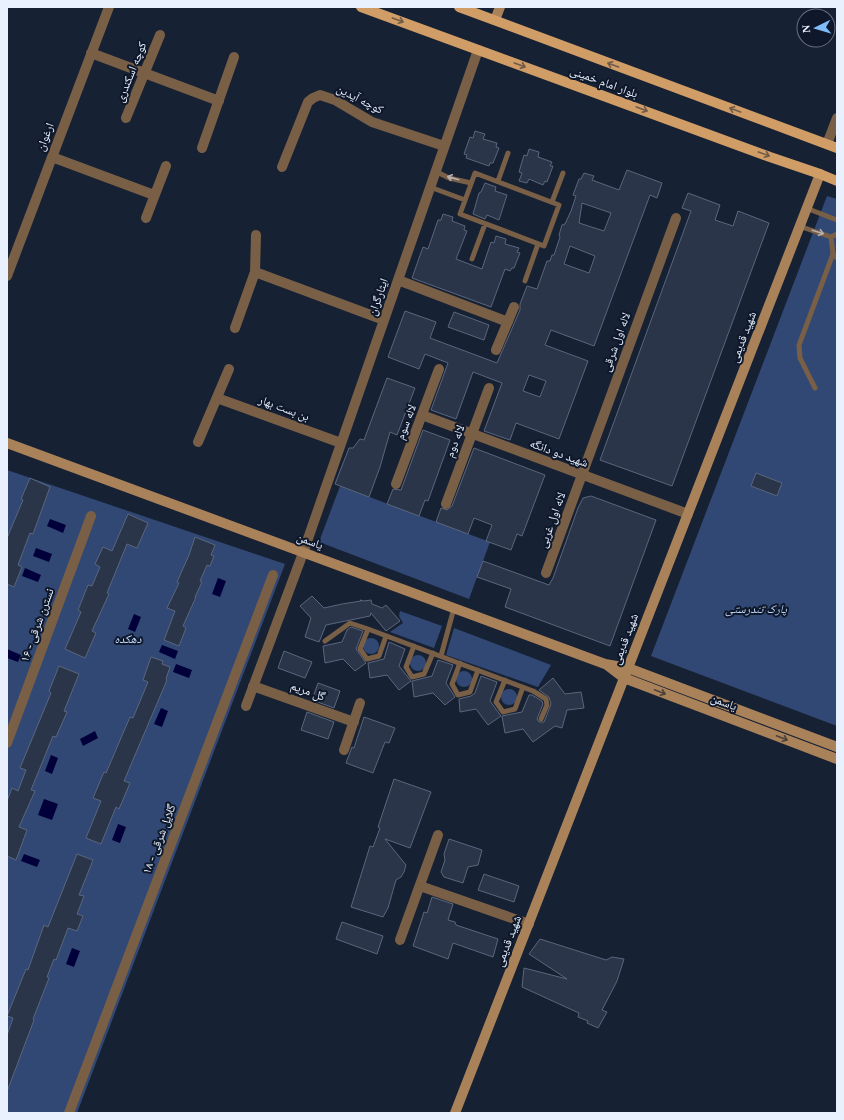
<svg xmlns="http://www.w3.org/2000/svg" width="844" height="1120" viewBox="0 0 844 1120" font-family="'Times New Roman','Noto Naskh Arabic',serif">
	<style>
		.green { fill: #314875 }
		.water { fill: #01003a }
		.building { fill: #2a3549; stroke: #5a667d; fill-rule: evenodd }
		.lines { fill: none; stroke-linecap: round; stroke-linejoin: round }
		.lane { stroke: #785f46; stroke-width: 5 }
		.street { stroke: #785f46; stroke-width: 10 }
		.secondary { stroke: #aa8259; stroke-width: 10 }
		.primary { stroke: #d19d67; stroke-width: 10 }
		.oneway { stroke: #705a48 }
		.oneway2 { stroke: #b6afab }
		.oneway3 { stroke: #4c423d }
		.labels { text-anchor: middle; stroke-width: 4; stroke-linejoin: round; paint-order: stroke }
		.street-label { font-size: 12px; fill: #e9f1fe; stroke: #0e182a }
		.park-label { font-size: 12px; font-style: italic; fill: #c0d5fa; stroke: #0e182a }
	</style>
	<rect width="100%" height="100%" fill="#172134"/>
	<path class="green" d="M827 196 837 199V726L651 656Z
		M7 470 285 564 77 1113H7Z
		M340 486 490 542 469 599 319 542Z
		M400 611 442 626 434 648 390 632 403 623 399 616Z
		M454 628 551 665 538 687 446 655Z
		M363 646a8 8 0 1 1 16 0a8 8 0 1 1-16 0Z
		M410 663a8 8 0 1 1 16 0a8 8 0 1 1-16 0Z
		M456 679a8 8 0 1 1 16 0a8 8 0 1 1-16 0Z
		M501 697a8 8 0 1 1 16 0a8 8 0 1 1-16 0Z"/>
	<path class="water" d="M50 519 66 525 63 533 47 526Z
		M36 548 52 554 49 562 33 556Z
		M25 568 41 575 38 582 22 576Z
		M218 578 226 581 220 597 212 594Z
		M134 614 141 617 135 632 128 629Z
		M162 645 178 651 175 659 159 652Z
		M7 649 21 655 18 662 7 658Z
		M176 664 192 670 189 678 173 672Z
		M161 708 168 711 162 727 154 724Z
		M95 731 98 738 83 746 80 739Z
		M51 755 58 758 52 774 45 771Z
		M44 799 58 804 52 820 38 815Z
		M118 824 126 827 120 843 112 840Z
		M24 854 40 860 37 867 21 861Z
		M72 948 80 951 74 967 66 964Z"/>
	<path class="building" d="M475 131 485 134 483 139 497 143 496 147 499 148 493 163H490L489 166 466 158 467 155 464 154 470 137 473 138Z
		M529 149 539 152 538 157 552 162 550 166H553L547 182 545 181 543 185 529 179 527 183 519 181 522 173 519 172 524 155 527 156Z
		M627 170 662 183 657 198 650 195 594 346 551 330 545 345 588 361 559 439 516 423 510 440 484 431 502 383 473 372 456 419 431 410 448 363 425 354 419 369 388 357 405 311 436 322 430 338 497 363 520 310V304L527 286 537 289 547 261H550L552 255H554L560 237 559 235 562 225 565 224 571 211 576 196 573 195 579 179H581L584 173 594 176 592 180 619 190ZM582 203 611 213 604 231 579 223ZM570 246 595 256 589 273 564 264ZM529 375 546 381 540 397 523 391Z
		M485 183 496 187 495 191 507 195 499 220 487 215 485 219 473 214 479 193 481 192Z
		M688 193 720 205 715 220 733 226 738 211 769 223 672 486 600 460 691 211 682 208Z
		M443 214 453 217 452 221 465 226 464 230 467 231 456 259 482 269 491 242 494 243 496 236 506 239 505 244 519 248 517 252 520 253 514 268H512L510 271 505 269 491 307 412 278 423 247 428 249 438 220H441Z
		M454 312 489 325 484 340 448 327Z
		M387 378 415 388 397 435 390 432 380 467 369 497 335 484 349 448H353L360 439 364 440Z
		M423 430 450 440 428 501 425 500 419 516 387 504 393 489 401 490Z
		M474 448 545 475 522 536 517 534 511 550 486 541 492 525 474 518 468 534 436 522 441 508 447 510 452 506Z
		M756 473 782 483 777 496 751 486Z
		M30 478 50 487 33 534 30 533 18 565 22 567 14 587 7 584V538L23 500 21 499Z
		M591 496 656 520 610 646 505 607 511 589 477 577 483 561 549 585 553 578 578 508 583 498Z
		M128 514 148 523 137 548 127 544 107 593 109 594 92 631 96 633 85 658 65 649 81 612 78 610 88 585 92 586 100 567 95 564 103 547 112 551Z
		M195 537 215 545 211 555 214 556 210 566 207 565 200 581 202 582 195 597H196L183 626 186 628 179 646 164 640 175 611 167 608 179 583 177 582 189 555Z
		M312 596 324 608 342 604 361 601 360 600 364 601 371 600 372 604 382 608 386 605 400 621 386 631 371 613 370 616 326 625 319 642 305 637 311 618 300 606Z
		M351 627 363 631 356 649 366 663 355 671 343 659 325 663 323 646 342 642 347 630Z
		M389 642 405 649 399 666 411 681 399 690 387 675 370 678 368 663 384 659Z
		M284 651 312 662 305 678 278 668Z
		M151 657 163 661 162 664 170 667 166 679 167 680 124 781 130 783 119 809 116 807 101 844 86 838 101 801 93 798 104 772 106 773 130 717 133 718 148 682 143 680Z
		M438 660 453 665 446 683 455 697 445 705 433 693 414 697 412 681 432 676Z
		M59 666 79 674 64 711 67 712 56 737 53 736 31 790 35 791 19 827 27 830 16 860 7 856V801L12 788 18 791 26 770 20 768 51 693 49 691Z
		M481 676 497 682 490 701 501 716 488 725 476 709 460 712 459 699 471 696 475 693Z
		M553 678 565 694 581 692 584 708 567 710 562 728 555 726 533 742 523 729 505 733 502 716 522 712 529 695H532L542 701 543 704 537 719 539 722H544L551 704 549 697 539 690Z
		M318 683 340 691 334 708 312 700Z
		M307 712 334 722 328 739 301 730Z
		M364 717 395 728 389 743 385 742 373 773 346 763 352 747 354 748Z
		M394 779 431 792 410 848 385 839 406 865 404 872 401 877 396 880 388 908 383 917 351 907 370 846 373 847 380 828 378 827Z
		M449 839 482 850 478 865 468 867 463 883 444 877 441 872 445 860 444 854Z
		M77 854 93 860 79 895 84 896 77 914 83 916 77 931 68 928 56 960 54 959 47 977 49 978 33 1019 34 1020 8 1089H7V1035L13 1018 7 1016 26 969 28 970 44 925 48 927Z
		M484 874 519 886 514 902 478 890Z
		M432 897 453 904 448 920 455 922 456 925 498 939 493 957 453 943 448 959 413 946 424 912 427 913Z
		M342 922 383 936 377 954 336 939Z
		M540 939 606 960 612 957 624 959 617 981 602 1010 607 1012 598 1028 587 1023 588 1021 578 1017 579 1013 522 987 524 968 567 979 529 954Z"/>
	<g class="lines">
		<path class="lane" d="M435 171 449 178 471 183
			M475 173 559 205 544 246 460 214Z
			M498 181 508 153
			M430 187 465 200
			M552 202 563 173
			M806 208 837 220
			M799 226 831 237 837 234
			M831 237 833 254 837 258
			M472 259 485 224
			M525 281 538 244
			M815 388 800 358 799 345 833 254
			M368 629 360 649 367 659 379 656 386 636
			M325 641 350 623 368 629 533 691 546 699 547 705 541 719
			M414 646 406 667 412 677 424 674 433 653
			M441 656 454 608
			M460 663 452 684 458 695 470 692 478 670
			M505 680 496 702 503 712 515 709 523 687"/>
		<path class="street" d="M91 53 219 101
			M126 118 160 35
			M827 144 837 118
			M202 148 234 57
			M52 157 154 195
			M282 167 308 102 313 98 320 95 335 100 372 122 444 146
			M146 218 166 166
			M256 235 255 272 384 320
			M7 276 109 7
			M398 280 508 322
			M235 328 255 272
			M496 350 514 307
			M217 398 341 443
			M422 415 688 514
			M198 442 229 369
			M396 484 439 369
			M446 504 489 388
			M546 573 676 218
			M253 686 354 722
			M246 706 303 553 478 50
			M7 743 91 516
			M344 750 360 703
			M420 886 529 924
			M400 940 438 835
			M69 1113 273 575"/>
		<path class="secondary" d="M495 20 500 7
			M7 443 605 664 628 668 837 747
			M607 665 624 678 837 759
			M455 1113 820 174"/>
		<path class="primary" d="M361 7 770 157 820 174 837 181
			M459 7 837 148"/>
	</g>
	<defs><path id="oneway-shaft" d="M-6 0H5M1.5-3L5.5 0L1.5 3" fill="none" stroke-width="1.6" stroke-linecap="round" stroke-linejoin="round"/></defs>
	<g class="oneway">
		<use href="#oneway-shaft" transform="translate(398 20) rotate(20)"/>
		<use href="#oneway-shaft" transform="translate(520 65) rotate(20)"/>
		<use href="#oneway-shaft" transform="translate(613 65) rotate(-160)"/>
		<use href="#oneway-shaft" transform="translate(642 109) rotate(20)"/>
		<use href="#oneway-shaft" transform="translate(735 110) rotate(-160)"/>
		<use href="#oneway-shaft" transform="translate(764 154) rotate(20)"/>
	</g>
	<g class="oneway2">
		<use href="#oneway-shaft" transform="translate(453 178) rotate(-164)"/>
		<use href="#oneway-shaft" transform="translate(818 232) rotate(18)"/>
	</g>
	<g class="oneway3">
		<use href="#oneway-shaft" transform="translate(660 692) rotate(21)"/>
		<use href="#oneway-shaft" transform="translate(782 738) rotate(21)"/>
	</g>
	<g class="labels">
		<g class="street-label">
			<text transform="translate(131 72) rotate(-68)" y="4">کوچه اسکندری</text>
			<text transform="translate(604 82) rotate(20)" y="4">بلوار امام خمینی</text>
			<text transform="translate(360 99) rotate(27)" y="4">کوچه آیدین</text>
			<text transform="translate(45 137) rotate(-69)" y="4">ارغوان</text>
			<text transform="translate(378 297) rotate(-71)" y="4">ایثارگران</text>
			<text transform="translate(743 337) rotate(-69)" y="4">شهید قدیمی</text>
			<text transform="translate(616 342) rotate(-70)" y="4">لاله اول شرقی</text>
			<text transform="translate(284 408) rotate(20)" y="4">بن بست بهار</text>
			<text transform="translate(406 422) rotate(-69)" y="4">لاله سوم</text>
			<text transform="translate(455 441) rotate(-69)" y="4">لاله دوم</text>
			<text transform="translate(559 453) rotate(20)" y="4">شهید دو دانگه</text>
			<text transform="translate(552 520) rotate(-70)" y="4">لاله اول غربی</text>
			<text transform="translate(310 541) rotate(20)" y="4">یاسمن</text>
			<text transform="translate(37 625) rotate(-70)" y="4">نسترن شرقی - ۱۶</text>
			<text transform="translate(625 639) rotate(-69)" y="4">شهید قدیمی</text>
			<text transform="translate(308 691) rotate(20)" y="4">گل مریم</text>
			<text transform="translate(724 702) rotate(21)" y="4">یاسمن</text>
			<text transform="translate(159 839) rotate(-69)" y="4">گلایل شرقی - ۱۸</text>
			<text transform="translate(508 941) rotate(-69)" y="4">شهید قدیمی</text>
		</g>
		<g class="park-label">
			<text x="756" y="613">پارک تندرستی</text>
			<text x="128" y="643">دهکده</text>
		</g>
	</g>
	<rect width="844" height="1120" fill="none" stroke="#e9f1fe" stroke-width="16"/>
	<g transform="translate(816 28) rotate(265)"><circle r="19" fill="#0e182a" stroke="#666f7f"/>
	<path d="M0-3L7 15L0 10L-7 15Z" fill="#7fbdfa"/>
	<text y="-6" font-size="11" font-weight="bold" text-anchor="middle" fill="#e9f1fe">N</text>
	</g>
</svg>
